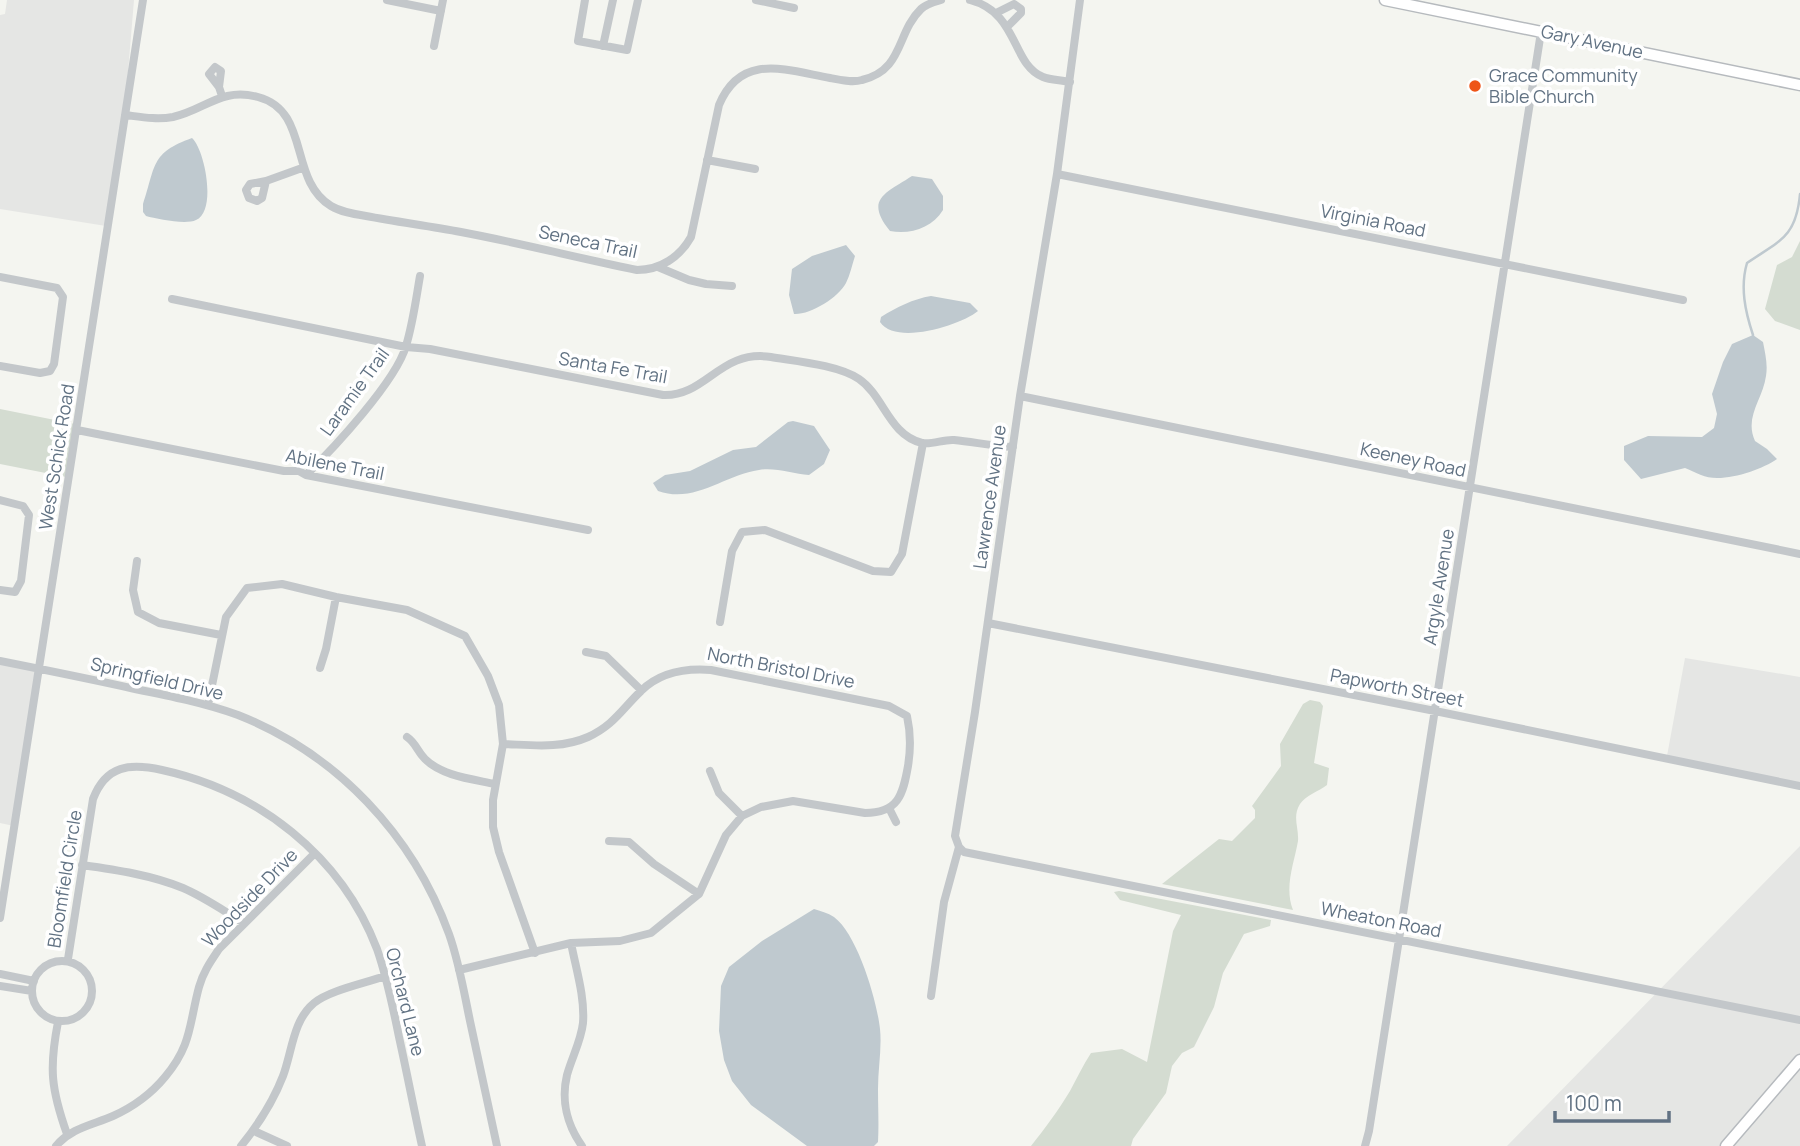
<svg xmlns="http://www.w3.org/2000/svg" width="1800" height="1146" viewBox="0 0 1800 1146" font-family="Manrope,sans-serif">
	<style>
		.built { fill: #e5e6e4 }
		.green { fill: #d4dcd1 }
		.water { fill: #bfc9cf }
		.lines { fill: none; stroke-linecap: round; stroke-linejoin: round }
		.stream { stroke: #bfc9cf; stroke-width: 2.5 }
		.major-casing { stroke: #b6babe; stroke-width: 13 }
		.minor { stroke: #c3c7ca; stroke-width: 8 }
		.major { stroke: #fff; stroke-width: 10 }
		.poi-dot { fill: #ee5517; stroke: #fff; stroke-width: 2.5 }
		.labels { text-anchor: middle; stroke-width: 7; stroke-linejoin: round; paint-order: stroke }
		.street-label { font-size: 18px; fill: #617283; stroke: #fff }
		.poi-label { font-size: 18px; fill: #617283; stroke: #fff; text-anchor: start }
	</style>
	<rect width="100%" height="100%" fill="#f4f5f0"/>
	<path class="built" d="M7 0H134L126 96 106 226 0 209V15L5 14Z
		M1685 658 1800 677V783L1667 756Z
		M0 663 38 670 14 826 0 823Z
		M1800 846V1056L1721 1146H1507Z
		M1800 1064V1146H1728Z"/>
	<path class="green" d="M1800 241V330L1775 321 1765 309 1777 265 1792 257Z
		M0 409 75 424 66 477 0 464Z
		M1310 700 1320 702 1323 706 1314 763 1329 768 1327 785C1319 791 1305 796 1300 804 1292 817 1299 827 1298 841 1294 864 1284 887 1293 910L1162 884 1219 839 1232 841 1255 818V810L1252 806 1281 766 1280 744 1303 704Z
		M1119 891 1271 920 1270 926 1244 934 1223 973 1214 1007 1194 1047 1182 1053 1172 1066 1166 1093 1133 1139 1131 1146H1031C1045 1128 1058 1111 1070 1091 1077 1078 1083 1065 1091 1053L1122 1049 1147 1062 1173 931 1181 915 1120 900 1114 892Z"/>
	<path class="water" d="M192 138C205 150 217 211 196 220 186 225 157 219 146 216L143 212V204C156 166 150 153 192 138Z
		M912 176 932 179 943 196V210C932 228 910 235 890 231 864 199 886 193 912 176Z
		M846 245 855 256C852 265 850 275 846 283 838 298 810 315 794 314L789 295 792 269 812 256Z
		M931 296 970 303 978 311C961 325 896 346 880 322L881 317C897 307 913 299 931 296Z
		M1753 335 1763 342C1765 353 1768 364 1766 376 1763 399 1744 417 1755 441L1767 449 1777 459C1760 471 1720 484 1701 475 1695 473 1691 470 1685 468L1641 479 1624 460V446L1648 436 1702 437 1714 428 1717 414 1712 394 1723 362 1732 344Z
		M793 421 814 426 830 450 824 464 809 475C793 474 775 467 759 470 724 475 695 504 658 491L653 483 665 475 690 471 733 450 756 447 788 422Z
		M814 909C820 911 828 913 834 917 858 935 877 1001 880 1029 882 1048 878 1069 878 1089 878 1107 879 1124 878 1142L874 1146H807L751 1105 732 1081 724 1060 719 1031 721 986 729 967 762 941Z"/>
	<g class="lines">
		<path class="stream" d="M1753 335C1745 311 1740 287 1747 263 1779 241 1796 238 1800 194"/>
		<defs>
			<path id="major" d="M1385 0 1800 85
				M1726 1146 1800 1060"/>
		</defs>
		<use href="#major" class="major-casing"/>
		<path class="minor" d="M387 0 441 11
			M585 0 578 41 627 50 638 0
			M756 0 794 8
			M970 0C1019 13 1011 64 1043 77 1050 80 1061 80 1070 82
			M996 13 1014 4 1021 9V13L1007 27
			M434 46 443 0
			M603 46 613 0
			M219 87 221 71 215 67 209 74 219 87 222 96
			M125 115C141 117 157 120 173 117 205 110 221 87 258 97 311 111 288 180 331 206 341 212 354 214 366 216 398 222 429 226 461 232 520 243 578 258 637 270 660 270 680 257 691 237L719 105C741 52 786 70 830 78 841 80 852 83 862 80 904 70 896 33 921 9 926 4 934 2 941 0
			M707 160 755 169
			M1057 174 1683 300
			M266 181 262 198 257 201 249 198 246 190 250 184 266 181 302 168
			M658 267 689 280 706 284 732 286
			M0 277 57 288 63 297 54 364 50 371 40 373 0 366
			M172 299 406 347 430 349 663 395C706 397 720 349 771 357 795 361 839 365 859 379 884 396 889 435 922 443 932 445 944 439 954 440 974 442 993 446 1013 447
			M1020 396 1800 554
			M77 430 284 471H299L306 475 588 530
			M306 475C334 448 396 381 406 346 413 323 416 299 420 276
			M0 500 23 506 29 515 21 581 15 592 0 590
			M137 561 133 590 138 612 159 623 221 635
			M720 622 732 551 742 532 765 530 873 571 891 572 902 554 923 443
			M988 623 1435 711 1800 786
			M586 652 606 656 641 690
			M0 661C45 670 90 679 135 689 170 696 205 703 238 715 337 754 413 835 449 934 459 962 464 992 470 1021 479 1063 488 1104 497 1146
			M320 668 326 649 336 597
			M208 705 226 617 247 588 282 584 336 597 407 610 465 636 488 676 499 705 503 744 493 800V827L499 852 535 953
			M407 737C416 743 417 751 425 759 442 776 472 779 495 784
			M710 771 719 793 742 816
			M889 808 896 822
			M609 841 629 842 654 864 699 894
			M959 847 964 852 1800 1020
			M82 865C117 870 151 875 183 888 204 897 224 911 244 923
			M0 918 143 0
			M571 943C576 969 585 997 583 1023 581 1041 572 1057 567 1075 561 1100 567 1125 582 1146
			M68 959 93 799C106 765 130 763 162 770 258 791 341 855 377 949 387 978 393 1007 399 1037 407 1073 414 1110 422 1146
			M32 991a30 30 0 1 1 60 0a30 30 0 1 1-60 0Z
			M459 970 571 943 620 941 651 933 699 894 726 835 742 816 761 807 793 801 865 813C898 813 903 795 908 766 911 748 911 734 907 716L889 706 711 670C685 668 660 672 641 691 622 709 614 725 588 737 561 749 532 745 503 744
			M0 974 34 981
			M0 986 32 991
			M931 996 944 902 959 847 955 836 975 712 1020 396 1057 174 1080 0
			M58 1022C49 1068 51 1089 67 1134
			M254 1131 287 1146
			M56 1146C71 1128 92 1125 113 1116 133 1107 151 1094 165 1077 192 1045 189 1024 199 987 203 972 211 961 219 949L315 853
			M241 1146C258 1125 273 1102 283 1076 292 1052 293 1020 314 1003 330 990 366 983 385 976
			M1365 1146 1369 1131 1541 32"/>
		<use href="#major" class="major"/>
	</g>
	<circle class="poi-dot" cx="1475" cy="86" r="7"/>
	<g class="labels">
		<g class="street-label">
			<text transform="translate(1592 42) rotate(12)" y="6">Gary Avenue</text>
			<text transform="translate(1373 221) rotate(11)" y="6">Virginia Road</text>
			<text transform="translate(588 242) rotate(12)" y="6">Seneca Trail</text>
			<text transform="translate(613 368) rotate(10)" y="6">Santa Fe Trail</text>
			<text transform="translate(355 392) rotate(-54)" y="6">Laramie Trail</text>
			<text transform="translate(57 457) rotate(-81)" y="6">West Schick Road</text>
			<text transform="translate(1413 460) rotate(12)" y="6">Keeney Road</text>
			<text transform="translate(335 465) rotate(11)" y="6">Abilene Trail</text>
			<text transform="translate(990 497) rotate(-82)" y="6">Lawrence Avenue</text>
			<text transform="translate(1439 587) rotate(-81)" y="6">Argyle Avenue</text>
			<text transform="translate(781 668) rotate(11)" y="6">North Bristol Drive</text>
			<text transform="translate(157 679) rotate(13)" y="6">Springfield Drive</text>
			<text transform="translate(1397 688) rotate(11)" y="6">Papworth Street</text>
			<text transform="translate(65 879) rotate(-81)" y="6">Bloomfield Circle</text>
			<text transform="translate(250 898) rotate(-46)" y="6">Woodside Drive</text>
			<text transform="translate(1381 920) rotate(11)" y="6">Wheaton Road</text>
			<text transform="translate(405 1002) rotate(76)" y="6">Orchard Lane</text>
		</g>
		<g class="poi-label">
			<text x="1489" y="82">Grace Community<tspan x="1489" dy="21">Bible Church</tspan></text>
		</g>
	</g>
	<path d="M1555 1111v10h114v-10" fill="none" stroke="#617283" stroke-width="3.5"/>
	<text x="1566" y="1111" font-size="21" fill="#617283" stroke="#ffffff" stroke-width="5" paint-order="stroke">100 m</text>
</svg>
